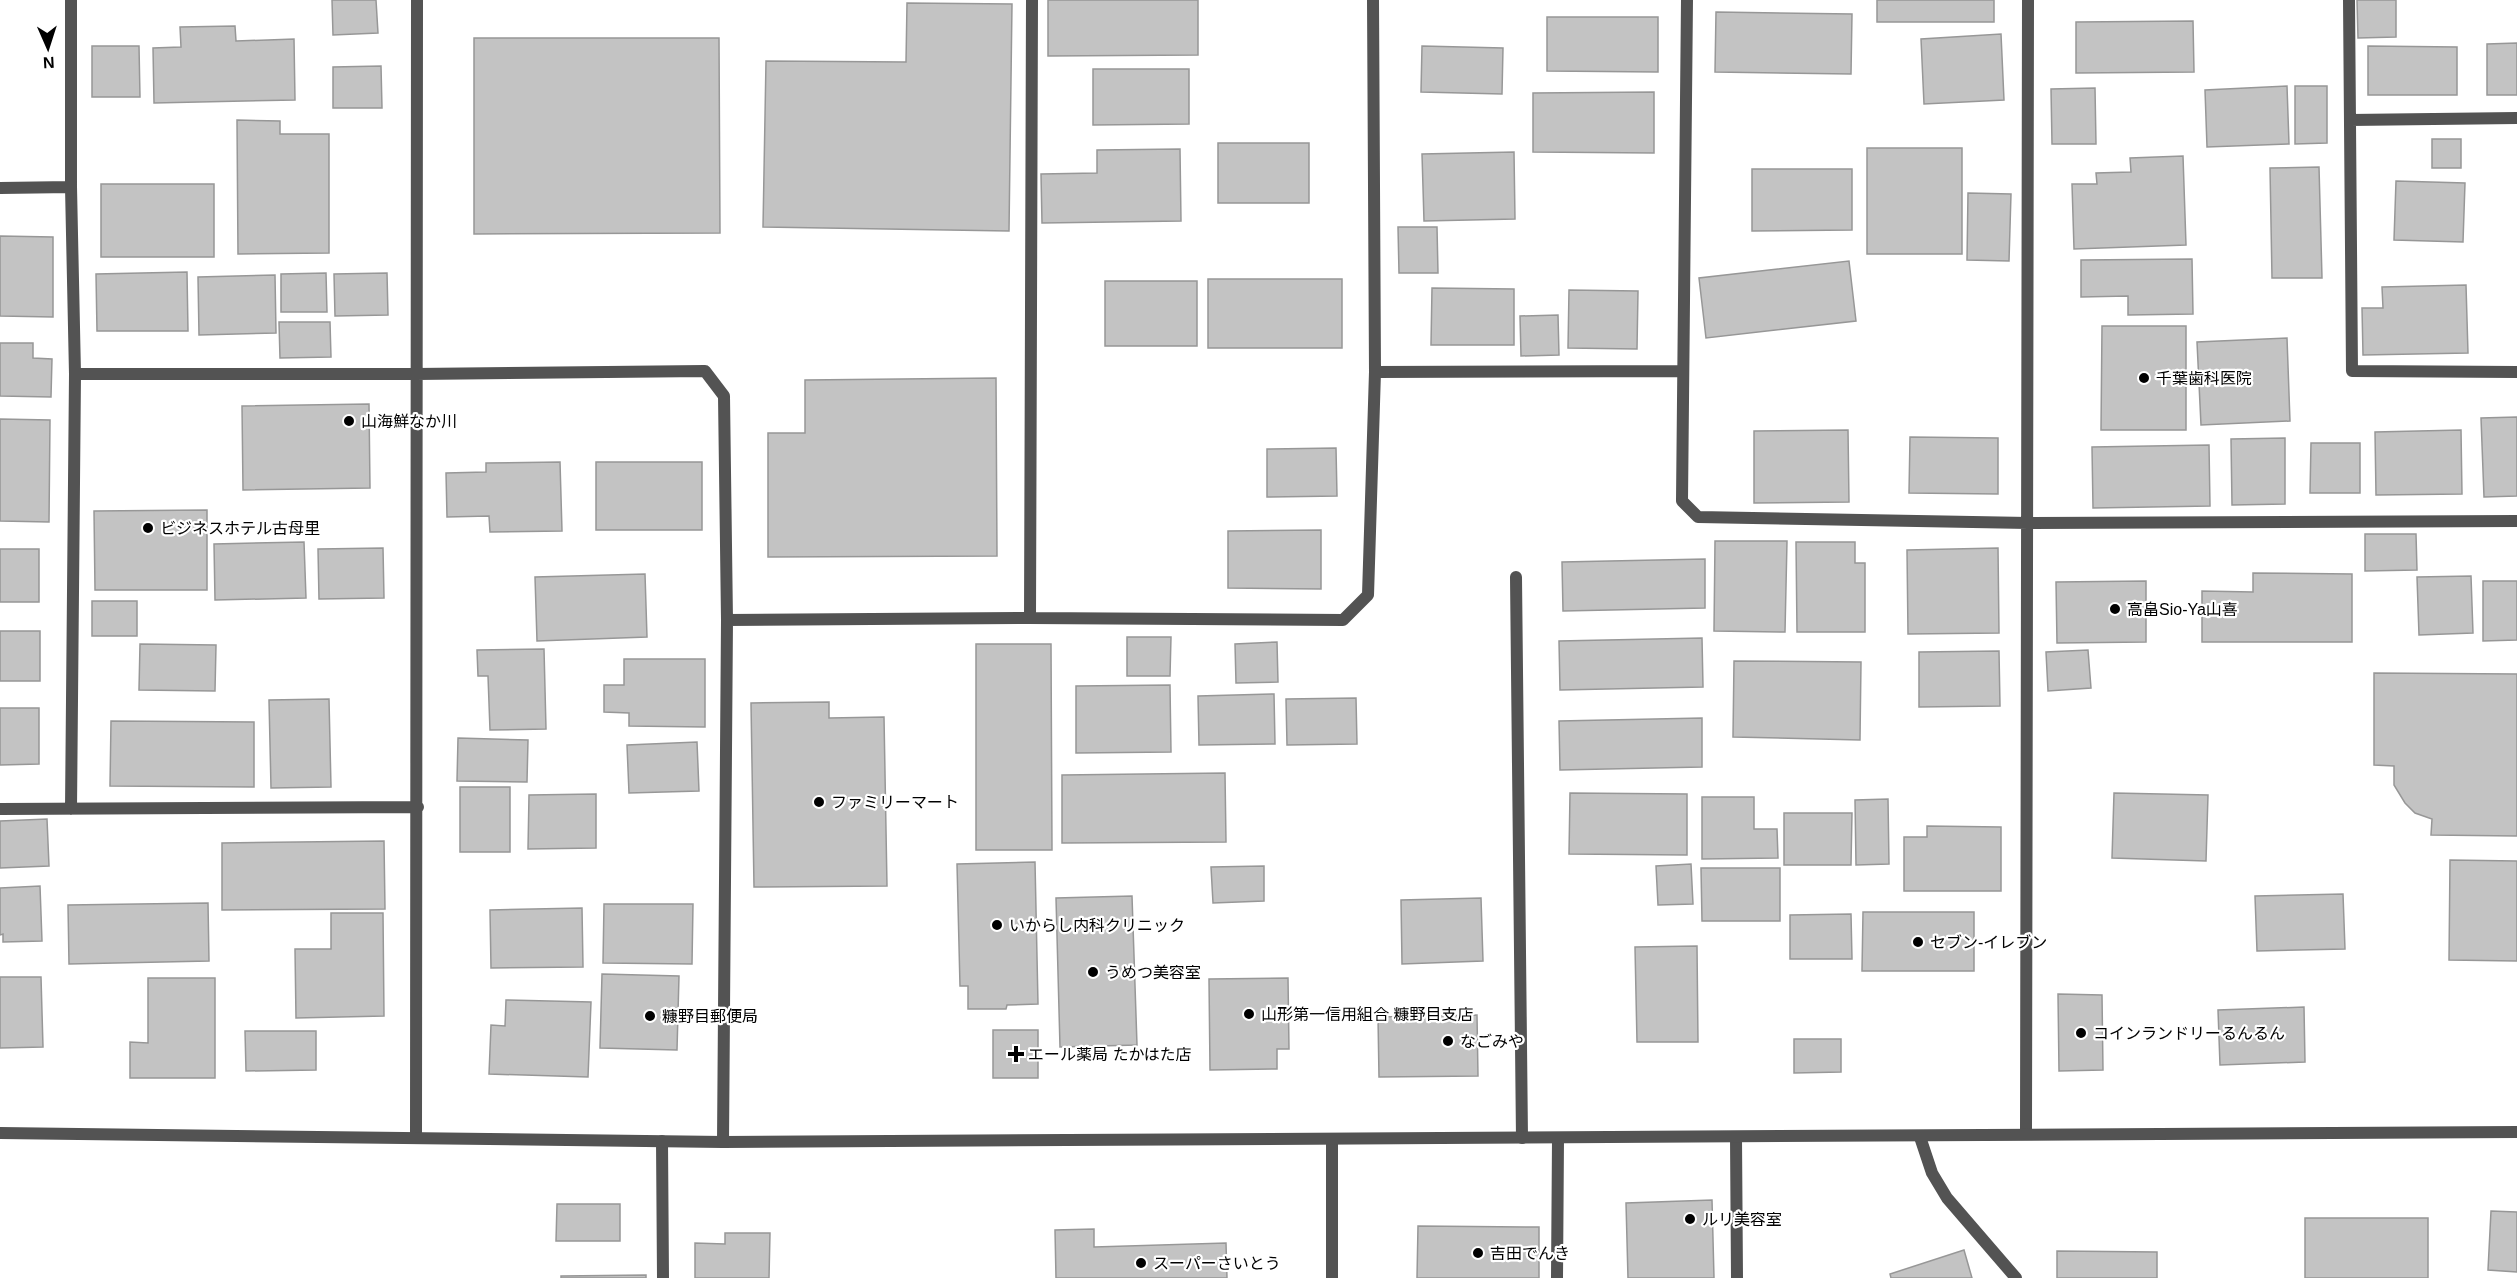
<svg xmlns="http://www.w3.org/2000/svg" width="2517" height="1278" viewBox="0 0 2517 1278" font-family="Arial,'Noto Sans JP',sans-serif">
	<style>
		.building { fill: #c3c3c3; stroke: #979797; stroke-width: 1.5 }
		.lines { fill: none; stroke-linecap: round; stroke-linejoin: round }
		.service { stroke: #535353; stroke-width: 12 }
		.minor { stroke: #535353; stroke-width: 12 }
		.tertiary { stroke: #535353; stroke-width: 12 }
		.poi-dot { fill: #000; stroke: #fff; stroke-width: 2 }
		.labels { text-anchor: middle; stroke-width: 4.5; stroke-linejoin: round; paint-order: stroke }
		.poi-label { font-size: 16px; fill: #000; stroke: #fff; text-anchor: start }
	</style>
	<rect width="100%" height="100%" fill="#fff"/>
	<path class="building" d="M332 0H376L378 33 333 35Z
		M1048 0H1198V55L1048 56Z
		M1877 0H1994V22H1877Z
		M2357 0H2396V37L2358 38Z
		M907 3 1012 4 1009 231 763 227 766 61 906 62Z
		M1716 12 1852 14 1851 74 1715 72Z
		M1547 17H1658V72L1547 71Z
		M2193 21 2194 72 2076 73V22Z
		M235 26 236 41 294 39 295 100 154 103 153 48 181 47 180 27Z
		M2001 34 2004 100 1924 104 1921 39Z
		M474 38H719L720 233 474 234Z
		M2517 43V95H2487V44Z
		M92 46H139L140 97H92Z
		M1422 46 1503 48 1502 94 1421 92Z
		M2368 46 2457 47V95H2368Z
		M381 66 382 108H333V67Z
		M1093 69H1189V124L1093 125Z
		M2287 86 2289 144 2207 147 2205 90Z
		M2295 86H2327V143L2295 144Z
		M2095 88 2096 144H2052L2051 89Z
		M1654 92V153L1533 152V93Z
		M237 120 280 121V134H329V253L238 254Z
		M2432 139H2461V168H2432Z
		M1218 143H1309V203H1218Z
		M1867 148H1962V254H1867Z
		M1180 149 1181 221 1042 223 1041 174 1097 173V150Z
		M1514 152 1515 219 1424 221 1422 154Z
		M2183 156 2186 245 2074 249 2072 184H2097L2096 173 2131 172 2130 158Z
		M2319 167 2322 278H2272L2270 168Z
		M1752 169H1852V230L1752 231Z
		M2396 181 2465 183 2463 242 2394 240Z
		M101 184H214V257H101Z
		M1968 193 2011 194 2009 261 1967 260Z
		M1398 227H1437L1438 273H1399Z
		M0 236 53 237V317L0 316Z
		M2192 259 2193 314 2128 315V296L2081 297V260Z
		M1849 261 1856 321 1706 338 1699 278Z
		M187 272 188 331H97L96 274Z
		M326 273 327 312H281V274Z
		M387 273 388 315 335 316 334 274Z
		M275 275 276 333 199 335 198 277Z
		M1208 279H1342V348H1208Z
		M1105 281H1197V346H1105Z
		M2466 285 2468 353 2363 355 2362 308H2383L2382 287Z
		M1432 288 1514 289V345H1431Z
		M1569 290 1638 291 1637 349 1568 348Z
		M1558 315 1559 355 1521 356 1520 316Z
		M279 322H330L331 357 280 358Z
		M2102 326H2186V430H2101Z
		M2287 338 2290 421 2201 425 2197 342Z
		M0 343H33V358L52 359 51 397 0 396Z
		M996 378 997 556 768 557V433H805V380Z
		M369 404 370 488 243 490 242 406Z
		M2517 417V496L2484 497 2481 418Z
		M0 419 50 420 49 522 0 521Z
		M1848 430 1849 502 1754 503V431Z
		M2461 430 2462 494 2376 495 2375 432Z
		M1910 437 1998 438V494L1909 493Z
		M2285 438V504L2232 505 2231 439Z
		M2311 443H2360V493H2310Z
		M2209 445 2210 506 2093 508 2092 447Z
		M1336 448 1337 496 1267 497V449Z
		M560 462 562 531 490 532 489 516 447 517 446 473 486 472V463Z
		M596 462H702V530H596Z
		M207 510V590H95L94 511Z
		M1321 530V589L1228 588V531Z
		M2365 534H2416L2417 570 2365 571Z
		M1715 541H1787L1785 632 1714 631Z
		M304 542 306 598 215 600 214 544Z
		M1796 542H1855V563H1865V632H1797Z
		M383 548 384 598 319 599 318 549Z
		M1998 548 1999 633 1908 634 1907 550Z
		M0 549H39V602H0Z
		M1705 559V608L1563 611 1562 562Z
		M2253 573 2352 574V642H2202V591L2253 592Z
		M645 574 647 637 537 641 535 577Z
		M2471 576 2473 633 2419 635 2417 577Z
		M2146 581V642L2057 643 2056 582Z
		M2483 581H2517V640L2483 641Z
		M92 601H137V636H92Z
		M0 631H40V681H0Z
		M1127 637H1171L1170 676H1127Z
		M1702 638 1703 687 1560 690 1559 641Z
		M1277 642 1278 682 1236 683 1235 644Z
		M140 644 216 645 215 691 139 690Z
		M976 644H1051L1052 850H976Z
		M544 649 546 729 490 730 488 676H478L477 650Z
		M2088 650 2091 688 2048 691 2046 652Z
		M1999 651 2000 706 1919 707V652Z
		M624 659H705V727L629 726V713L604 712V685H624Z
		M1734 661 1861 662 1860 740 1733 737Z
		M2374 673 2517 674V836L2431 835 2432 819 2415 813 2405 803 2394 785V766L2374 765Z
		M1170 685 1171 752 1076 753V686Z
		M1274 694 1275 744 1199 745 1198 696Z
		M1356 698 1357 744 1287 745 1286 699Z
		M329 699 331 787 271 788 269 700Z
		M829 702V718L884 717 887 886 754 887 751 703Z
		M0 708H39V764L0 765Z
		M1702 718V767L1560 770 1559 721Z
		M111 721 254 722V787L110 786Z
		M458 738 528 740 527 782 457 781Z
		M697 742 699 791 629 793 627 745Z
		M1225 773 1226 842 1062 843V775Z
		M460 787H510V852H460Z
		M1570 793 1687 794V855L1569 854Z
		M2114 793 2208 795 2206 861 2112 858Z
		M596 794V848L528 849 529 795Z
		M1702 797H1754V829H1777L1778 858 1702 859Z
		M1888 799 1889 864 1856 865 1855 800Z
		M1784 813H1852L1851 865H1784Z
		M47 819 49 866 0 868V821Z
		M1927 826 2001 827V891H1904V837H1927Z
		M384 841 385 909 222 910V843Z
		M2450 860 2517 861V961L2449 960Z
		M1035 862 1038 1004 1007 1005 1006 1009H968V986H960L957 864Z
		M1691 864 1693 904 1658 905 1656 866Z
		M1264 866V901L1213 903 1211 867Z
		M1701 868H1780V921H1702Z
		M40 886 42 941 3 942V934L0 935V888Z
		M2343 894 2345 949 2257 951 2255 896Z
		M1132 896 1137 1045 1060 1047 1056 898Z
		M1481 898 1483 961 1402 964 1401 900Z
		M208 903 209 961 69 964 68 905Z
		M604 904H693L692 964 603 963Z
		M582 908 583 967 491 968 490 910Z
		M1863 912H1974V971H1862Z
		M331 913H383L384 1016 296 1018 295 949H331Z
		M1851 914 1852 959H1790V915Z
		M1697 946 1698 1042H1637L1635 947Z
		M602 974 679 976 677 1050 600 1048Z
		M0 977H41L43 1047 0 1048Z
		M148 978H215V1078H130V1042L148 1043Z
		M1288 978 1289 1049H1277V1069L1210 1070 1209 979Z
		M2058 994 2102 995 2103 1070 2059 1071Z
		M506 1000 591 1002 588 1077 489 1074 491 1025 505 1026Z
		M2304 1007 2305 1062 2220 1065 2218 1010Z
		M1477 1015 1478 1076 1379 1077 1378 1017Z
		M993 1030H1038V1078H993Z
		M245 1031H316V1070L246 1071Z
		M1794 1039H1841V1072L1794 1073Z
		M1712 1200 1714 1278H1628L1626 1203Z
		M557 1204H620V1241H556Z
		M2491 1211 2517 1212V1272L2488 1270Z
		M2305 1218H2428V1278H2305Z
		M1418 1226 1539 1227V1278H1417Z
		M1094 1229V1247L1226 1243 1227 1278H1056L1055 1230Z
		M725 1233H770L769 1278H695V1243L725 1244Z
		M1964 1250 1972 1278H1891L1890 1274Z
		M2057 1251 2157 1252V1278H2057Z
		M646 1275V1278H561V1276Z"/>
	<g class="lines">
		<path class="service" d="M1516 577 1522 1138
			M662 1141 663 1278"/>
		<path class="minor" d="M1687 0 1682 501 1698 517 2028 523 2517 521
			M2349 0 2352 371 2517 372
			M2350 120 2517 118
			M0 188 71 187
			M1375 372 1683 371
			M75 374H416L705 371 724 396 727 620 723 1142
			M1030 618 1032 0
			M727 620 1030 618 1343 620 1368 595 1375 372 1373 0
			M0 809 418 807
			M71 809 75 374 71 187V0
			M2026 1134 2028 0
			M1736 1137 1737 1278
			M1920 1137 1932 1173 1947 1198 2016 1278
			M416 1138 417 0
			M1332 1140V1278
			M1557 1278 1558 1139"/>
		<path class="tertiary" d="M0 1133 723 1142 2517 1132"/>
	</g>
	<g class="poi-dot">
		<circle cx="2144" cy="378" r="6"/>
		<circle cx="349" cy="421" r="6"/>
		<circle cx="148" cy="528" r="6"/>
		<circle cx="2115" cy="609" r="6"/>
		<circle cx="819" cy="802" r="6"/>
		<circle cx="997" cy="925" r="6"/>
		<circle cx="1918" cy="942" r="6"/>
		<circle cx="1093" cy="972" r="6"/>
		<circle cx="1249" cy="1014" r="6"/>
		<circle cx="650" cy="1016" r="6"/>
		<circle cx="2081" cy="1033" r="6"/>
		<circle cx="1448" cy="1041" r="6"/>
		<path d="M1013 1045h6v6h6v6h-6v6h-6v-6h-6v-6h6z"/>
		<circle cx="1690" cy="1219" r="6"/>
		<circle cx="1478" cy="1253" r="6"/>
		<circle cx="1141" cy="1263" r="6"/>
	</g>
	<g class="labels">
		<g class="poi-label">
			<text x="2156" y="384">千葉歯科医院</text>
			<text x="361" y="427">山海鮮なか川</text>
			<text x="160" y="534">ビジネスホテル古母里</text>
			<text x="2127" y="615">高畠Sio-Ya山喜</text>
			<text x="831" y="808">ファミリーマート</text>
			<text x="1009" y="931">いからし内科クリニック</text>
			<text x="1930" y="948">セブン-イレブン</text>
			<text x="1105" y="978">うめつ美容室</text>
			<text x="1261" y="1020">山形第一信用組合 糠野目支店</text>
			<text x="662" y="1022">糠野目郵便局</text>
			<text x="2093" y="1039">コインランドリーるんるん</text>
			<text x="1460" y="1047">なごみや</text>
			<text x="1028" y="1060">エール薬局 たかはた店</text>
			<text x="1702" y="1225">ルリ美容室</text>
			<text x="1490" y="1259">吉田でんき</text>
			<text x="1153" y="1269">スーパーさいとう</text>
		</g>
	</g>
	<g transform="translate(48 48) rotate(177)" stroke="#ffffff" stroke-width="4.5" paint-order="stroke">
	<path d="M0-4.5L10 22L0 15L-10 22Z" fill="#000000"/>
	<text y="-9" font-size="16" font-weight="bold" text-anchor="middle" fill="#000000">N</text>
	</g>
</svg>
